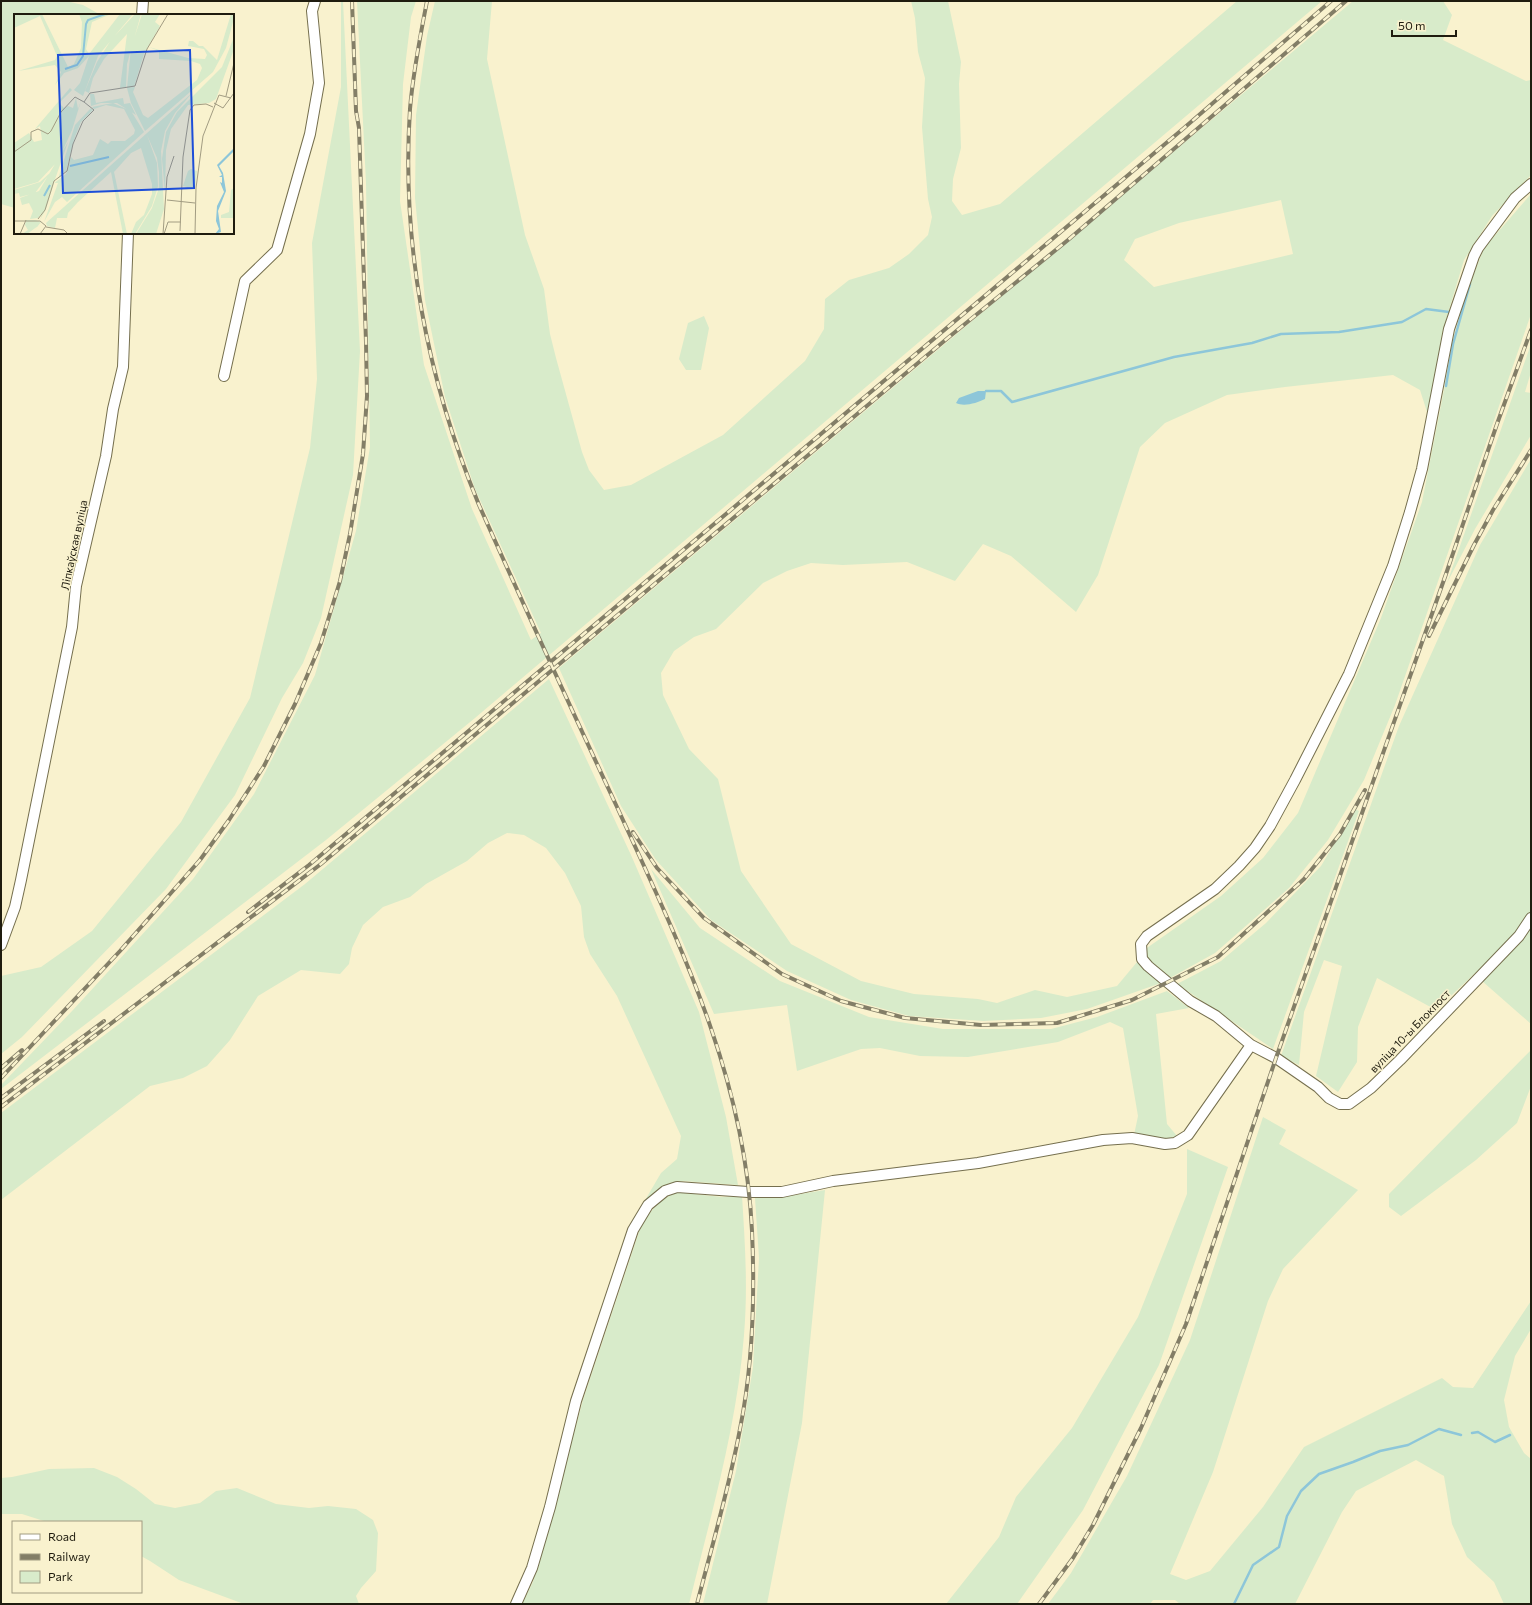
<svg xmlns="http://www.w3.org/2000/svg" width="1532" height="1605" viewBox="0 0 1532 1605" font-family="Commissioner,sans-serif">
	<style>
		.green { fill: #d8ebca; fill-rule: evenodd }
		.water { fill: #8dc6d9 }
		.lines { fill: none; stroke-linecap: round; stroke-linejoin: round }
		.stream { stroke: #8dc6d9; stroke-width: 2.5 }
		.minor-casing { stroke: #756f4e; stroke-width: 12 }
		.minor { stroke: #fff; stroke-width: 10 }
		.rail-casing { stroke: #837e67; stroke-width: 4 }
		.rail { stroke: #f9f2ce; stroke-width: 2.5; stroke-dasharray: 8; stroke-linecap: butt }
		.labels { text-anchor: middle; stroke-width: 3; stroke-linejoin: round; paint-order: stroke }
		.street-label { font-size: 11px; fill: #1f1c0f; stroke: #f9f2ce }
		.inset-river { fill: none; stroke: #8dc6d9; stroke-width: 2 }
		.inset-road { fill: none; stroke: #a29c82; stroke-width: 1 }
		.view { fill: #1d4ed8; fill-opacity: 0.15; stroke: #1d4ed8; stroke-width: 2 }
		.inset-edge { fill: none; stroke: #1f1c0f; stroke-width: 2 }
	</style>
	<rect width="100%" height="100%" fill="#f9f2ce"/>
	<path class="green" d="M1 1H66L83 5 101 15H15V208L1 204Z
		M341 1H343L360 351 353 475 321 618 303 663 282 698 235 795 166 889 22 1037 1 1054V976L41 967 92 931 181 822 250 698 310 448 317 379 312 243 341 87Z
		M357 1H416L411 17 403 84 400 201 424 365 472 509 531 640 541 633 475 489 445 397 425 300 415 198 416 115 427 36 435 1H492L487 59 525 235 544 289 550 334 556 358 582 452 589 470 604 490 631 485 723 435 805 361 824 329 825 299 849 280 889 268 909 254 928 235 932 217 928 199 922 127 925 78 918 52 915 18 911 1H948L961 62 959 84 961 148 953 179 952 201 962 215 1000 204 1237 1H1322L475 718 326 840 1 1089V1085L73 1010 193 879 254 794 315 675 356 531 370 447 366 183Z
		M1353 1H1443L1452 15 1443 40 1526 81 1531 80V175L1492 216 1464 260 1443 330 1428 415 1420 390 1393 375 1285 387 1227 395 1165 423 1140 447 1098 575 1076 612 1011 556 983 544 955 581 907 562 843 565 811 563 787 571 763 583 716 629 694 637 674 651 661 673 663 695 689 749 718 779 741 871 791 944 861 981 914 994 978 999 997 1003 1035 990 1067 997 1117 986 1137 962 1161 983 1087 1009 1041 1018 984 1021 909 1016 851 1000 787 971 711 920 656 860 621 806 559 668ZM1281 200 1293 254 1154 287 1124 260 1135 239 1179 223Z
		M1531 194V314L1395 705 1364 780 1328 840 1289 888 1215 953 1170 978 1146 960 1144 950 1221 896 1263 858 1298 813 1381 618 1422 502 1453 344 1470 284 1484 248Z
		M704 316 709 328 701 370H686L679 359 688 323Z
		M1531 344V372L1525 392 1531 393V435L1475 529 1447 583Z
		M1531 459V1024L1482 981 1489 960 1436 1010 1377 978 1358 1027 1357 1062 1338 1092 1316 1076 1342 966 1324 960 1304 1012 1299 1065 1281 1056 1399 726 1480 545Z
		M549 679 631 855 699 1012 726 1117 738 1185 683 1181 670 1183 644 1202 661 1173 677 1159 681 1136 617 996 590 954 584 937 581 906 565 873 546 848 524 835 507 833 488 843 467 861 426 884 410 897 383 907 363 925 352 948 349 964 340 974 301 970 258 996 230 1040 207 1066 183 1078 150 1086 1 1200V1113L305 884Z
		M1355 809 1359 811 1273 1049 1177 984 1221 961 1266 923 1321 866Z
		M651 869 700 928 780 981 869 1017 943 1029H1051L1097 1017 1167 991 1189 1008 1156 1014 1167 1124 1177 1136 1158 1141 1134 1135 1138 1116 1123 1028 1110 1022 1058 1042 968 1057 920 1056 880 1048 861 1049 797 1071 787 1005 714 1014Z
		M1531 1050V1086L1517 1123 1476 1160 1401 1216 1389 1207V1194Z
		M1263 1117 1286 1130 1279 1144 1358 1190 1283 1269 1268 1301 1213 1472 1170 1574 1186 1580 1210 1571 1263 1507 1304 1447 1442 1378 1453 1387 1473 1388 1531 1301V1329L1515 1356 1504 1400 1509 1427 1524 1453 1531 1459V1604H1504L1494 1582 1467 1557 1452 1524 1444 1476 1416 1460 1356 1491 1342 1512 1295 1604H1180L1175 1600H1153L1150 1604H1048L1071 1573 1127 1476 1190 1340Z
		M1187 1149 1228 1167 1159 1365 1083 1510 1017 1604H946L999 1537 1016 1497 1072 1428 1138 1317 1187 1194Z
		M825 1190 802 1423 767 1604H703L736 1471 753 1367 759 1258 755 1198H776Z
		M675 1192 722 1197 742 1196C745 1242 748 1288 744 1335 737 1426 711 1515 689 1604H522L533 1582 583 1400 642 1223 658 1203Z
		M94 1468 117 1477 136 1489 155 1504 175 1508 200 1503 216 1491 237 1488 276 1504 309 1508 328 1506 356 1509 373 1520 378 1533 376 1571 361 1588 356 1596 359 1604H244L179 1580 150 1561 141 1556V1522H47L22 1514H1V1478L12 1477 49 1469Z"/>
	<path class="water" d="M978 391H986L985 399C977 403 964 407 956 403L959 398Z"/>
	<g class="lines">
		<path class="stream" d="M1446 386 1453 344 1470 284
			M986 391H1001L1012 402 1174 357 1252 343 1281 334 1339 332 1402 322 1426 309 1449 312
			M1472 1433 1478 1432 1495 1442 1510 1435
			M1234 1604 1253 1565 1279 1547 1287 1516 1301 1491 1319 1474 1353 1462 1380 1451 1408 1445 1439 1429 1461 1435"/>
		<defs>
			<path id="minor" d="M142 15 143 1
				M224 376 245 281 277 250 310 134 319 83 312 11 315 1
				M1 945 15 907 21 880 72 627 76 586 106 456 113 409 123 367 128 233
				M1251 1045 1276 1058 1318 1087 1329 1098 1340 1104H1349L1371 1088 1400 1060 1519 936 1531 918
				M516 1604 532 1568 550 1507 576 1401 633 1230 648 1205 665 1191 677 1187 748 1192H782L833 1181 978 1163 1103 1140 1132 1138 1165 1144 1175 1143 1188 1135 1251 1045 1216 1016 1190 1001 1148 966 1142 959 1141 944 1147 936 1215 889 1239 866 1255 848 1270 826 1295 780 1349 674 1393 566 1410 512 1422 469 1449 329 1474 256 1478 248 1515 198 1531 184"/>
		</defs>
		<use href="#minor" class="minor-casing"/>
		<use href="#minor" class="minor"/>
		<defs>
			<path id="rail" d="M427 1C420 37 413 72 410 109 401 244 427 379 479 505 524 606 570 706 617 807 680 945 745 1076 752 1231 755 1296 753 1364 740 1429 729 1488 712 1546 697 1604
				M1429 636 1474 545 1493 510 1531 450
				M633 832 657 868 704 918 782 974 841 1001 905 1018 981 1025 1057 1023 1132 1000 1218 957 1304 879 1340 834 1365 790
				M248 912 309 865 421 771 1184 128 1331 1
				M1 1068 22 1050
				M1 1078 120 951 200 860 229 820 264 766 295 704 321 643 340 581 350 534 363 454 367 396 366 342 359 128 356 111 352 1
				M1 1098 104 1021
				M1 1107 321 864 949 337 1068 240 1346 1
				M1039 1604 1073 1558 1093 1525 1141 1428 1186 1324 1276 1058 1446 574 1497 424 1531 330"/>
		</defs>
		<use href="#rail" class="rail-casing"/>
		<use href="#rail" class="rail"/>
	</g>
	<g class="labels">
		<g class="street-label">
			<text transform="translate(74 545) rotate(-78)" y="4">Ліпкаўская вуліца</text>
			<text transform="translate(1410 1031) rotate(-46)" y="4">вуліца 10-ы Блокпост</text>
		</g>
	</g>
	<g transform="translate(14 14)">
		<rect width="220" height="220" fill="#f9f2ce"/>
		<path d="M0 0H28L54 53 60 50 67 34 68 8 65 0H97L78 8 72 35 75 40 106 0H119L84 42 69 82 60 76 66 69 75 42 64 54 50 59 41 71 47 58 41 51 4 57 41 46 43 42 26 2 0 14ZM121 0H127L113 50 112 73 106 74 113 20 90 45 79 64 75 79 71 77 83 48 97 26ZM128 0H146L141 8 146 12 130 40 120 73 113 74 117 34ZM217 0H220V4L212 34 199 58 131 117 117 89 113 74 121 73 119 78 129 101 134 104 183 66 188 54 186 50 177 47 145 45V37L135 33 174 44 191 45 193 41 190 35 174 32 175 27H179L185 32H189L203 46ZM220 23V35L202 85 195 89 174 91 157 115 152 136 151 178 148 145 152 118 163 98 208 53ZM56 74 58 76 45 89 50 94 54 92 59 94 62 84 64 95 67 87 58 116 44 147 24 168 0 175V129L15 119 20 128 28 126 26 112 21 115ZM178 79 161 99 151 117 147 137 150 195 142 220H122L138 194 145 174V158L143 144 133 121 143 149 144 172 138 192 121 220H117L122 208 130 201 138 180V170L127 134 117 139 100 158 113 220H109L97 158 64 188 54 199 53 204H43L41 214 33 212 32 209ZM76 80H80L82 89 109 84 110 90 116 89 122 101 103 89H87L77 92ZM99 89 117 97 130 118 53 188 48 183 41 188 30 208 44 169H40L32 195 26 206 39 170 52 160 57 143 60 146 79 141 86 125 94 130 97 127H111L120 120 121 116 110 95 92 91 80 95 78 93ZM77 94 79 96 67 108 61 123 52 157 44 165 61 111ZM54 128 30 197 24 204 16 205 19 197 15 189 8 191 6 184 25 177ZM177 155 183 157 181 175 169 172 174 157ZM37 158 21 179 6 183 5 179 0 180V176L26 168ZM220 174V204H207V201L215 198 217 176ZM12 206H21L27 208 19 218 24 212 13 220H8L14 216 11 211Z" fill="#d8ebca"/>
		<path d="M220 134V137L205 152 209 159 212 177 204 197 207 218 201 220 205 215 202 207 203 192 210 178 206 168 208 169V163H205L208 161 203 151Z" fill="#8dc6d9"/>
		<path class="inset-river" d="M51 55 63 51 69 42 72 10 74 6 91 0M56 152 95 143M30 182 36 171"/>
		<path class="inset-road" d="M212 82 220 49M200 89 209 94 220 79M0 138 17 126V118L24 115 34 120 37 117 47 98 61 83 70 88M153 186 181 189M24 205 31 196 40 167 53 157 59 130 69 107 80 96 70 88 76 79 121 72 133 35 154 0M0 207H26L32 212 26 220M32 213 50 216 54 220M166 217 169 143 176 96 180 91 192 90 199 93M6 220 12 206M149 220 153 163 160 142M150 220 154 208H167M181 220 182 174 189 122 205 81 217 84"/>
		<path class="view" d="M176 36 180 174 49 179 44 41Z"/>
		<rect width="220" height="220" class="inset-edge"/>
	</g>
	<rect width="1532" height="1605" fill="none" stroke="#1f1c0f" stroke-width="4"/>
	<rect x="12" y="1521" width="130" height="72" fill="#f9f2ce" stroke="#a29c82"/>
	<rect x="20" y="1534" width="20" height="6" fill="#ffffff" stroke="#a29c82"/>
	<text x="48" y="1541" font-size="12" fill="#1f1c0f">Road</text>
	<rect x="20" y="1554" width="20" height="6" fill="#837e67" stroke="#a29c82"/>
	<text x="48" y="1561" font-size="12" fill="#1f1c0f">Railway</text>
	<rect x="20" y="1571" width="20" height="12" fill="#d8ebca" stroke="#a29c82"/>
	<text x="48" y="1581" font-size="12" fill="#1f1c0f">Park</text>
	<path d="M1392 30v6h64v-6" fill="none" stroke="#1f1c0f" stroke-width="2"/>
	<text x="1398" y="30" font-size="12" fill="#1f1c0f" stroke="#f9f2ce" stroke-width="3" paint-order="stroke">50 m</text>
</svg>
